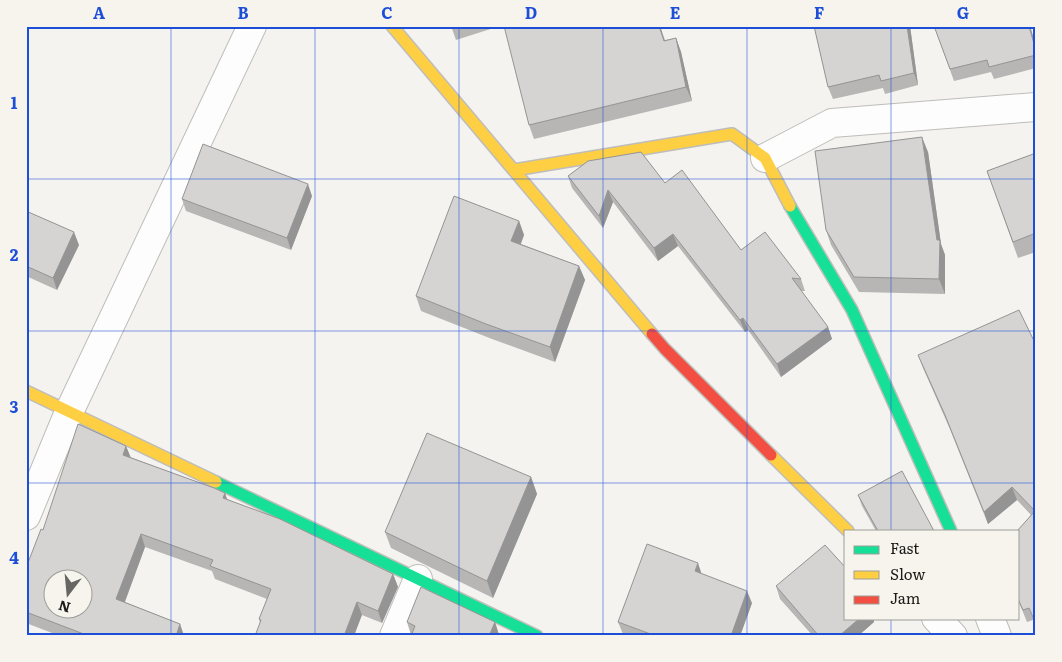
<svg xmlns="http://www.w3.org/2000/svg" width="1062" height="662" viewBox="0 0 1062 662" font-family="Literata,serif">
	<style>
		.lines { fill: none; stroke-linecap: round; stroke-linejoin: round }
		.street-casing { stroke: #bebdba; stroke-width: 30 }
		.fast-casing { stroke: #bebdba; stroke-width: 14 }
		.slow-casing { stroke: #bebdba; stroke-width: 14 }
		.jam-casing { stroke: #bebdba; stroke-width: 14 }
		.street { stroke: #fdfdfd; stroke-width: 28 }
		.fast { stroke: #16e098; stroke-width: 11 }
		.slow { stroke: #ffcf43; stroke-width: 11 }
		.jam { stroke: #f24e42; stroke-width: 11 }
		.wall { fill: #b7b6b5 }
		.shaded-wall { fill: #959494 }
		.building { fill: #d5d4d3; stroke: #959494; fill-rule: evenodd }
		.grid { fill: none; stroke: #1d4ed8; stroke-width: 1; stroke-opacity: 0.55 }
		.neatline { fill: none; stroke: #1d4ed8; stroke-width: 2 }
		.grid-label { font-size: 16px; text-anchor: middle; font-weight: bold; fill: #1d4ed8 }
	</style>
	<rect width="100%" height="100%" fill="#f4f3ef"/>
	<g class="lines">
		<defs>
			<path id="street" d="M765 158 832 123 1036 107
				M26 516 69 412 252 26
				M936 618 953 636
				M990 618 997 636
				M394 636 418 579"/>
			<path id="fast" d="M790 206 852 310 951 531
				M216 482 537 636"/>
			<path id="slow" d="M392 26 652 334
				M514 170 732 134 765 158 790 206
				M26 391 216 482
				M771 455 848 531"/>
			<path id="jam" d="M652 334 665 349 771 455"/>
		</defs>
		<use href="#street" class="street-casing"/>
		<use href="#fast" class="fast-casing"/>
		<use href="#slow" class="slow-casing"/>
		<use href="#jam" class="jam-casing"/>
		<use href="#street" class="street"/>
		<use href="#fast" class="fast"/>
		<use href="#slow" class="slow"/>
		<use href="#jam" class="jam"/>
	</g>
	<path class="wall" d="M451 26H500L456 40Z
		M660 26 665 40 676 38 681 52 692 101 534 139 529 125Z
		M814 26H910L918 85 885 94 883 88 833 99 828 87Z
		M934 26H1030L1036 46V68L994 79 991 72 954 81Z
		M928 152 941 244 945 255V294L859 292 831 245 826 230Z
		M1036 153V252L1018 258 987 171Z
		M568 176 665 183 741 250 801 279 805 291H801L828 327 832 339 781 377 748 330 745 332 678 246 658 261 613 202 603 228 572 188Z
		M312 196 291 250 186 211 182 199Z
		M26 211 79 245 57 290 26 276Z
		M519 221 524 235 521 244 579 266 585 280 555 362 492 339 421 311 416 296Z
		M1036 345V626L1033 620 1027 622 1018 600V531L1031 515 1017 500 988 524 949 427 923 368 918 355Z
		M126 446 130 457 225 493 227 499 393 574 398 587 382 623 362 615 260 623 259 619 267 599 215 579 212 571 145 547 125 602 180 624 184 636H60L26 623V568Z
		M531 477 537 494 493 598 391 548 385 532Z
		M858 495 934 531H876L862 506Z
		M776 586 846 618H878L874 620V622L858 636H813L780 599Z
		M752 603 740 636H628L623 634 618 622Z
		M407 622H495L499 635H411Z"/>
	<path class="shaded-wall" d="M659 26H660L669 55 664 41Z
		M907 26H910L918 85 914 73Z
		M1029 26H1030L1036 46V51Z
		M676 38 681 52 692 101 686 87Z
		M922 137 928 152 941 244 945 255V294L939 279 937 240Z
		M308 184 312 196 291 250 287 238Z
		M608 190 613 202 603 228 599 216Z
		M519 221 524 235 516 255 511 241Z
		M74 232 79 245 57 290 53 278Z
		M673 234 678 246 658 261 654 248Z
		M579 266 585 280 555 362 550 347Z
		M743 318 748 330 745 332 740 320Z
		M828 327 832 339 781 377 777 364Z
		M126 446 131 458 123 455Z
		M531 477 537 494 493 598 487 581Z
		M1012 487 1017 500 988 524 984 512Z
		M225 493 229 506 223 498Z
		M141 534 145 547 121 612 116 599Z
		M698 563 702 575 695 571Z
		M393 574 398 587 382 623 378 611Z
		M747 591 752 603 740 636H731Z
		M357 602 362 615 354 636H344Z
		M860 618H873L874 622 858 636H839Z
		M495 622 499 635 489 636Z
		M180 624 184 636H176Z"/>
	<path class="building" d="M504 26H659L664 41 676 38 686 87 529 125Z
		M814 26H907L914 73 881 81 879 75 828 87Z
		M934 26H1029L1036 51V55L989 67 987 60 950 69Z
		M922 137 937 240H940L939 279 854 277 826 230 815 151Z
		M203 144 308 184 287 238 182 199Z
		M641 152 665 183 682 170 741 250 765 232 801 279 792 278 828 327 777 364 743 318 740 320 673 234 654 248 608 190 599 216 568 176 588 161Z
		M1036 153V233L1013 242 987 171Z
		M454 196 519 221 511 241 579 266 550 347 486 324 416 296Z
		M26 211 74 232 53 278 26 266Z
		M1019 310 1036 345V624L1029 608 1023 610 1018 599V531H1017L1035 511 1012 487 984 512 945 415 918 355Z
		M78 424 126 446 123 455 214 488 225 493 223 498 280 519 393 574 378 611 357 602 344 636H255L261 620 259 619 271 589 210 566 213 560 141 534 116 599 180 624 176 636H89L26 612V568L41 529 43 530ZM52 580H82V610H52Z
		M427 433 531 477 487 581 385 532Z
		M902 471 934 531H878L858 495Z
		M647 544 698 563 695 571 747 591 731 636H656L618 622Z
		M825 545 846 568V618H860L839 636H819L776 586Z
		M421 587 495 622 489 636H411L415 626 407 622Z"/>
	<path class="grid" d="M171 26V636M315 26V636M459 26V636M603 26V636M747 26V636M891 26V531M26 179H1036M26 331H1036M26 483H1036M891 618V636"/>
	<rect width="1062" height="662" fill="none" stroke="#f6f4ed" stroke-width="55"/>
	<rect x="844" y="530" width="175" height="90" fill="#f6f4ed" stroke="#9e9d98"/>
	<rect x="854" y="546" width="25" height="8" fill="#16e098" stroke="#9e9d98"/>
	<text x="890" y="554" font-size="15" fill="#1b1a18">Fast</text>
	<rect x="854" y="571" width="25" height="8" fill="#ffcf43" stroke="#9e9d98"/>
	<text x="890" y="580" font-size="15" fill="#1b1a18">Slow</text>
	<rect x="854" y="596" width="25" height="8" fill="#f24e42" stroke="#9e9d98"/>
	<text x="890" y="604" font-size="15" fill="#1b1a18">Jam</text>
	<g transform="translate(68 594) rotate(196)"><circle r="24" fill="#f6f4ed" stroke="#9e9d98"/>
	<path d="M0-4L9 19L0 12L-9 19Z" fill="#676663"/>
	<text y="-8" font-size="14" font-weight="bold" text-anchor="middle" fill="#1b1a18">N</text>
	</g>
	<rect x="28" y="28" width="1006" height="606" class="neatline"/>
	<g class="grid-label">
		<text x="99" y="19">A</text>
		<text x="243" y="19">B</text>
		<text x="387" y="19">C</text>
		<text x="531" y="19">D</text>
		<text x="675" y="19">E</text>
		<text x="819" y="19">F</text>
		<text x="963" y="19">G</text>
		<text x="14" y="109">1</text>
		<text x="14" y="261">2</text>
		<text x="14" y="413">3</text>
		<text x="14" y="564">4</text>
	</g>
</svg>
